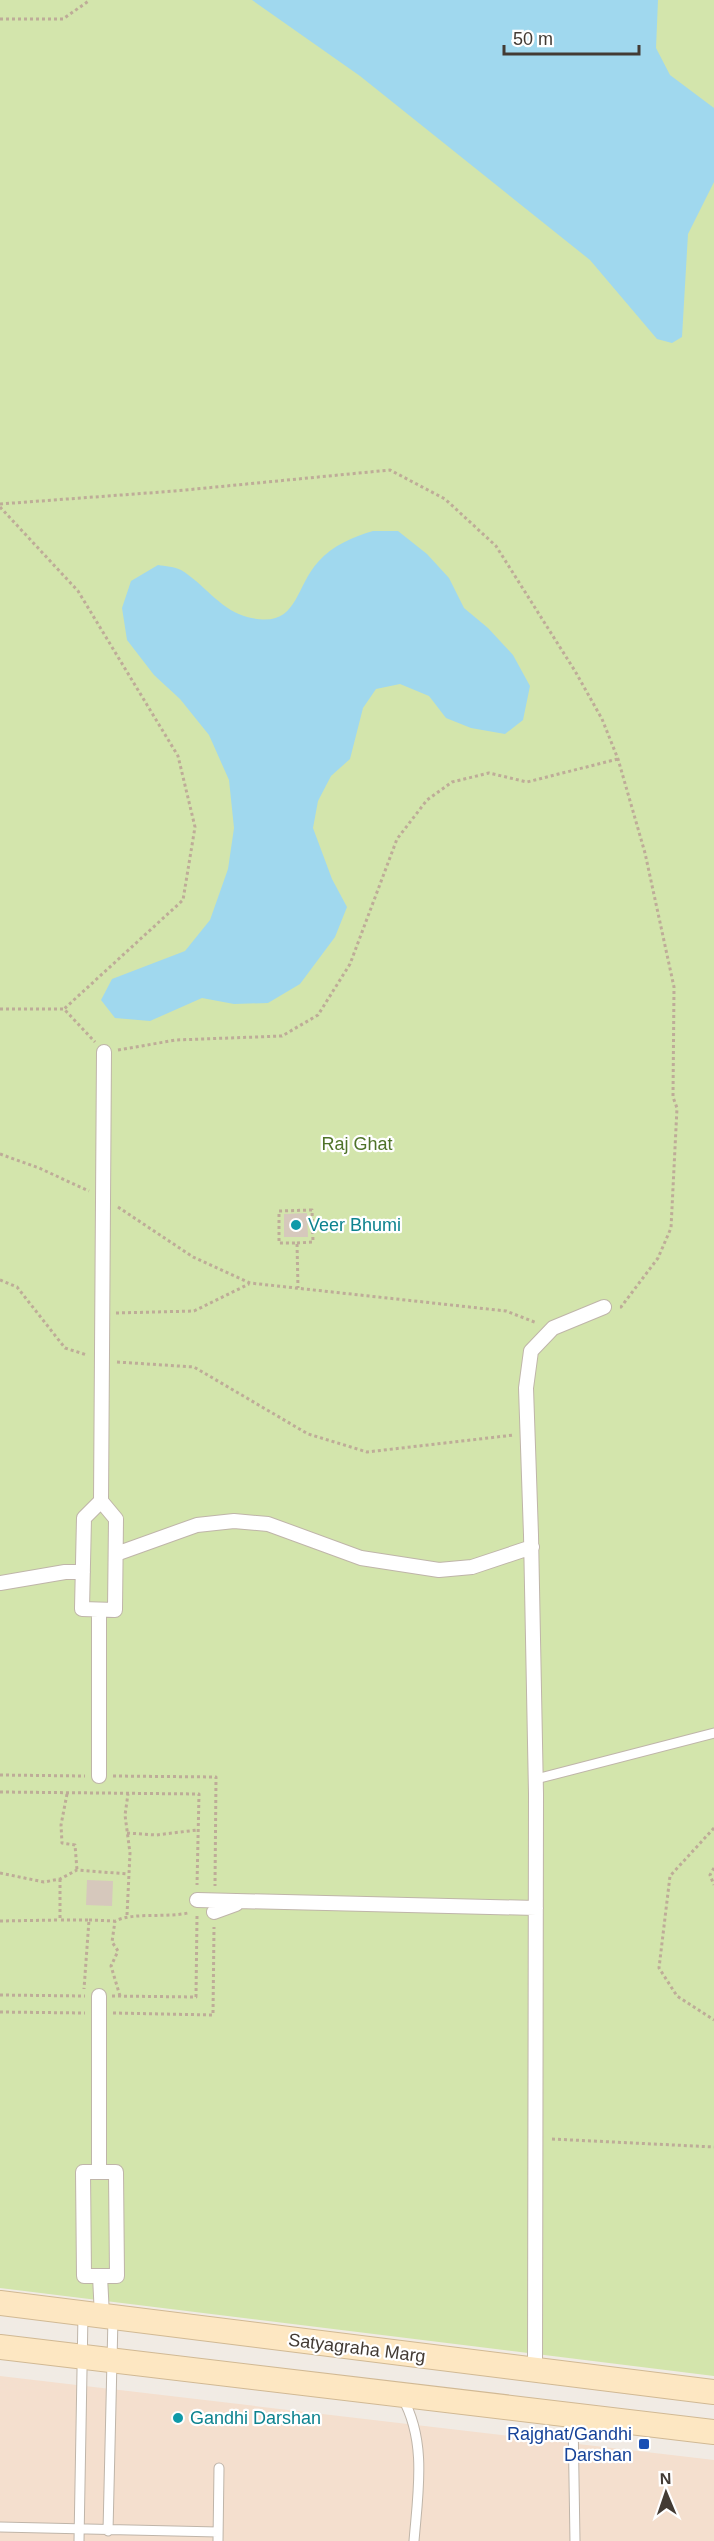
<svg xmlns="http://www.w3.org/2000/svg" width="714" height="2541" viewBox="0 0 714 2541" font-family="Helvetica,sans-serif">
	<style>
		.commercial { fill: #f4dfce }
		.green { fill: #d3e5ac }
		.water { fill: #a0d8ee }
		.building { fill: #d6c8bc }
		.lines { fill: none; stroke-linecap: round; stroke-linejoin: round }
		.service-casing { stroke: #bfb5a9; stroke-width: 11 }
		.pedestrian-casing { stroke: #bfb5a9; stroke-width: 16 }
		.secondary-casing { stroke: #d1b994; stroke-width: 26 }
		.path { stroke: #beac98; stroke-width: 3; stroke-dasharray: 3 3; stroke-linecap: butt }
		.service { stroke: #fff; stroke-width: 9 }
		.pedestrian { stroke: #fff; stroke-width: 14 }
		.secondary { stroke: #fde7c2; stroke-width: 24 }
		.culture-dot { fill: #0f9aa8; stroke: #fff; stroke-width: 2 }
		.transit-dot { fill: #1a4fb4; stroke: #fff; stroke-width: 2 }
		.labels { text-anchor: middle; stroke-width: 4.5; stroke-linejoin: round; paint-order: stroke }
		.park-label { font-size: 18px; fill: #4f7329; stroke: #fff }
		.culture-label { font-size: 18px; fill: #0d838f; stroke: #fff; text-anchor: start }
		.street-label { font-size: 18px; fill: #433b34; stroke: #fff }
		.transit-label { font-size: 18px; fill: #164399; stroke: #fff; text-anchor: end }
	</style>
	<rect width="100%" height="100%" fill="#f1ebe4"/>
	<path class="commercial" d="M0 2376 714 2460V2541H0Z"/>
	<path class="green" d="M0 0H714V2376L0 2288Z"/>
	<path class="water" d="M252 0H658L656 48 670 75 714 108V182L688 234 682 337 672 343 657 339 590 260 360 76Z
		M373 531H398L427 554 449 578 464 608 488 628 513 655 530 686 523 720 505 734 471 728 446 718 429 696 400 684 376 689 363 708 350 759 331 776 318 801 313 828 332 879 347 907 335 937 300 984 268 1003 234 1004 202 998 150 1021 115 1018 101 1000 112 979 185 951 210 920 228 869 234 828 229 780 209 735 180 699 154 675 127 640 122 608 131 581 158 565C165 566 175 567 181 570 203 583 219 608 244 616 298 632 293 590 318 562 333 545 353 537 373 531Z"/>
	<path class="building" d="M307 1213 308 1237H284V1214Z
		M87 1880 113 1881 112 1906 86 1905Z"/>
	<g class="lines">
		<defs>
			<path id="service" d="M536 1779 714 1733
				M402 2397C427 2441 418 2492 414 2541
				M573 2417 575 2541
				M0 2527 218 2532
				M108 2531 113 2318
				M79 2541 83 2314
				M218 2541 219 2468"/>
			<path id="pedestrian" d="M101 1501 104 1052
				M101 1501 116 1519 115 1610 82 1609 84 1518Z
				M116 1554 197 1525 234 1521 268 1524 361 1558 439 1570 472 1567 532 1547
				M0 1583 65 1572H83
				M99 1610V1776
				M197 1900 536 1908
				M214 1912 236 1904
				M99 1996V2172
				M83 2172H116L117 2276H84Z
				M100 2276 102 2316
				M535 2369 536 1794 531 1535 526 1388 531 1351 553 1328 604 1307"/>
			<path id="secondary" d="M0 2303 714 2392
				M0 2347 714 2432"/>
		</defs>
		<use href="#service" class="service-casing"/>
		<use href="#pedestrian" class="pedestrian-casing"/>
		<use href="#secondary" class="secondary-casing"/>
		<path class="path" d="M0 19H63L90 0
			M0 504 175 491 390 470 445 499 496 546 575 671 602 719 618 759 645 853 674 987 673 1097 677 1108 671 1228 658 1258 621 1307H618
			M0 507 78 591 178 756 195 827 183 900 64 1009 95 1042
			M0 1009H64
			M118 1050 176 1040 282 1036 318 1015 350 964 397 839 427 800 452 782 489 773 527 782 618 759
			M0 1154 39 1168 89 1191
			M118 1207 193 1257 250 1283 506 1311 537 1323
			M297 1243 313 1242 312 1210 279 1211V1243H297L298 1288
			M0 1280 17 1287 65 1348 87 1355
			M116 1313 194 1311 249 1284
			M117 1362 194 1367 308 1434 367 1452 514 1435
			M0 1775 85 1776
			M113 1776 216 1777 215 1886
			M0 1792 199 1794 197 1885
			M67 1794 61 1825 62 1843 75 1845 77 1870
			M714 1828 670 1876 659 1968 677 1996 714 2020
			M127 1833 156 1835 197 1830
			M714 1868 710 1875 714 1885
			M0 1873 44 1882 60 1879 77 1870 128 1874
			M60 1879V1920H89L84 1989
			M127 1915 130 1853 125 1815 128 1794
			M89 1920 114 1921
			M0 1921 60 1920
			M0 1995 85 1996
			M112 1996 196 1997 197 1916
			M120 1996 111 1966 118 1951 112 1942 115 1921C134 1912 164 1918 188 1913
			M0 2012 85 2013
			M113 2013 213 2015 214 1927
			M552 2139 714 2147"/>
		<use href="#service" class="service"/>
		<use href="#pedestrian" class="pedestrian"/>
		<use href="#secondary" class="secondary"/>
	</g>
	<g class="culture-dot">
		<circle cx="296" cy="1225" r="6"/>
		<circle cx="178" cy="2418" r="6"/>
	</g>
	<rect class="transit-dot" x="638" y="2438" width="12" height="12" rx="3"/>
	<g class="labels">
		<g class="park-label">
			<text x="357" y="1150">Raj Ghat</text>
		</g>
		<g class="culture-label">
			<text x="308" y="1231">Veer Bhumi</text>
			<text x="190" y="2424">Gandhi Darshan</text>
		</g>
		<g class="street-label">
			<text transform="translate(357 2348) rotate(7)" y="6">Satyagraha Marg</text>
		</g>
		<g class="transit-label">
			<text x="632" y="2440">Rajghat/Gandhi<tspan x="632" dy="21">Darshan</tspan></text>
		</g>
	</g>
	<g transform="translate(666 2493) rotate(358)" stroke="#ffffff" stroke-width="4.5" paint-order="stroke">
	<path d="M0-4.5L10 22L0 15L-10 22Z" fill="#433b34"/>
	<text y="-9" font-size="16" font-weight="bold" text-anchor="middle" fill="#433b34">N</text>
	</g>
	<path d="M504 45v9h135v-9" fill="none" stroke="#433b34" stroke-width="3"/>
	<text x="513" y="45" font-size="18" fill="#433b34" stroke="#ffffff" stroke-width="4.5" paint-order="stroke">50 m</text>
</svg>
